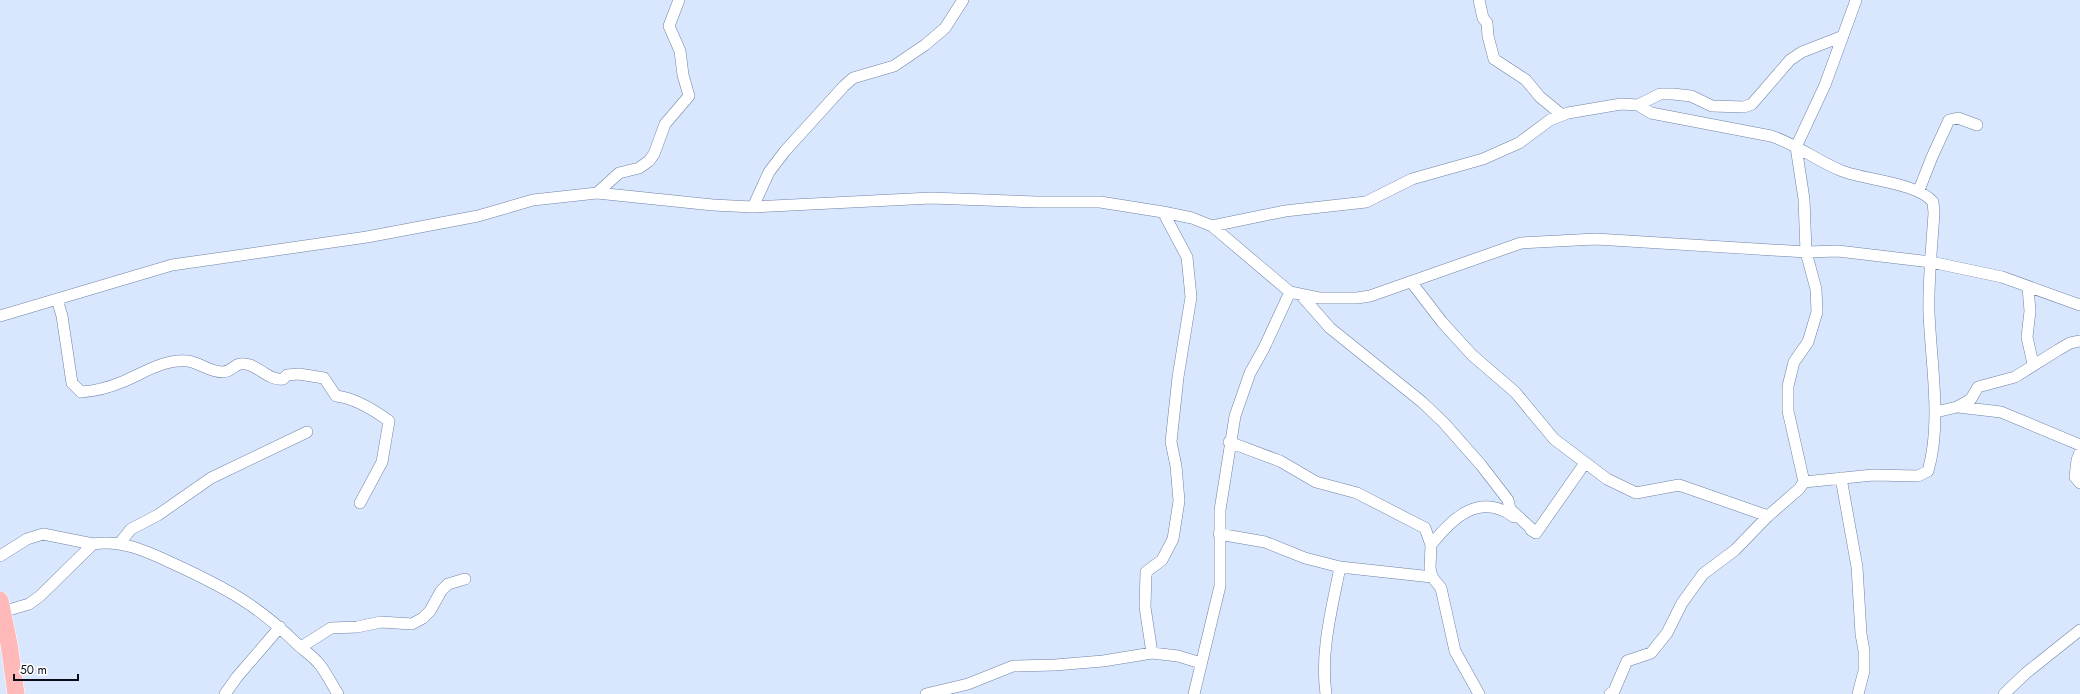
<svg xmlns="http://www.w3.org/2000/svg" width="2080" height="694" viewBox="0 0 2080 694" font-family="Jost,sans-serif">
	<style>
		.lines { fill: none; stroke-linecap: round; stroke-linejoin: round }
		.minor-casing { stroke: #6e82a5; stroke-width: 12 }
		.highway-casing { stroke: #fff; stroke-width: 18 }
		.minor { stroke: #fff; stroke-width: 11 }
		.highway { stroke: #ffb9b8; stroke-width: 17 }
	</style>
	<rect width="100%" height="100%" fill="#d9e7fe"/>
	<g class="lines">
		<defs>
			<path id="minor" d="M1479 0 1483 18 1487 23 1488 36 1494 59 1526 80 1540 97 1562 115
				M1638 105 1660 94H1673L1691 96 1712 106 1744 107 1752 104 1790 60 1802 52 1843 36
				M1919 190 1932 157 1949 120 1958 118 1977 125
				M597 193 619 173 639 168 649 161 654 154 665 124 689 96 683 75 680 51 669 26 679 0
				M753 207 769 172 785 151 844 86 853 78 894 66 925 45 945 28 963 0
				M1212 226 1285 211 1366 202 1412 179 1483 159 1519 143 1550 120 1568 113 1621 104 1638 105 1651 113 1771 136C1796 144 1817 161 1842 171 1865 180 1918 183 1933 202L1934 213C1932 246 1928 280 1929 313 1931 363 1942 423 1928 471L1918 476 1873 475 1804 482
				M1412 283 1442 322 1472 355 1515 392 1554 439 1607 479 1636 493 1679 485 1768 516
				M2028 287 2030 311 2027 337 2033 364
				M1301 295 1330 328 1422 402 1444 423 1481 465 1508 500 1510 509 1536 533
				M57 299 62 316 72 383 81 392C95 391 108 388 122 382 142 374 165 358 188 361 200 363 210 372 223 372 235 371 234 360 250 365 261 369 271 381 283 379L287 375 299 374 324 378 336 396C355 398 374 410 389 421L382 462 360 503
				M0 316 172 265 367 237 478 216 533 200 597 193 713 205 753 207 931 198 1036 202H1100L1163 212 1192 218 1212 226 1290 292 1319 298H1357L1370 296 1521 243 1596 239 1806 252 1838 251 1931 262 2002 277 2080 305
				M1958 407 2001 412 2080 445
				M1936 412 1957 407 1966 402 1971 399 1978 387 2015 377 2058 350 2070 343 2080 341
				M1229 442 1280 461 1316 482 1357 493 1425 528 1431 545 1430 568 1432 577 1441 588 1455 651 1479 694
				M2080 452 2077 460 2075 477 2080 483
				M1841 478 1857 567 1861 634 1864 651V671L1858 694
				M1531 530 1536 533 1585 463
				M1219 534 1265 542 1305 558 1340 567 1432 577
				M119 544 131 529 158 515 211 478 307 432
				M1431 545C1453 517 1480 492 1514 517
				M0 556 27 539 43 534 93 544
				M2 612 29 604 40 596 93 544C122 539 148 552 174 564 224 587 258 605 298 645 306 652 314 657 320 665 327 674 332 685 338 694
				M301 647 331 628 357 627 381 622 412 624 423 618 430 611 441 591 448 584 465 579
				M1152 653 1145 607 1146 572 1162 560 1173 539 1179 501 1176 466 1171 442 1178 377 1191 297 1187 257 1163 212
				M225 694 237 677 280 627
				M926 694 968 684 1013 666 1055 665 1103 661 1152 653 1178 656 1201 663
				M1194 694 1220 586V510L1235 416 1250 373 1264 348 1290 292
				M1326 694C1320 651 1332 609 1340 567
				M1610 694 1614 691 1627 661 1651 653 1667 633 1682 603 1703 574 1735 550 1768 516 1799 489 1804 482 1788 411V386L1794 362 1808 342 1817 312 1816 289 1806 252 1804 199 1796 147 1825 85 1856 0
				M2004 694 2026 673 2080 630"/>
			<path id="highway" d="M0 600 9 644 16 694"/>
		</defs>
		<use href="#minor" class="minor-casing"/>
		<use href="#highway" class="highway-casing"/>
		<use href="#minor" class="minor"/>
		<use href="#highway" class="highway"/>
	</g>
	<path d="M14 674v6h64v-6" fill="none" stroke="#050b18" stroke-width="2"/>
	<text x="20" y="674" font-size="12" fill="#050b18" stroke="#ffffff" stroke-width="3" paint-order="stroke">50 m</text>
</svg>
